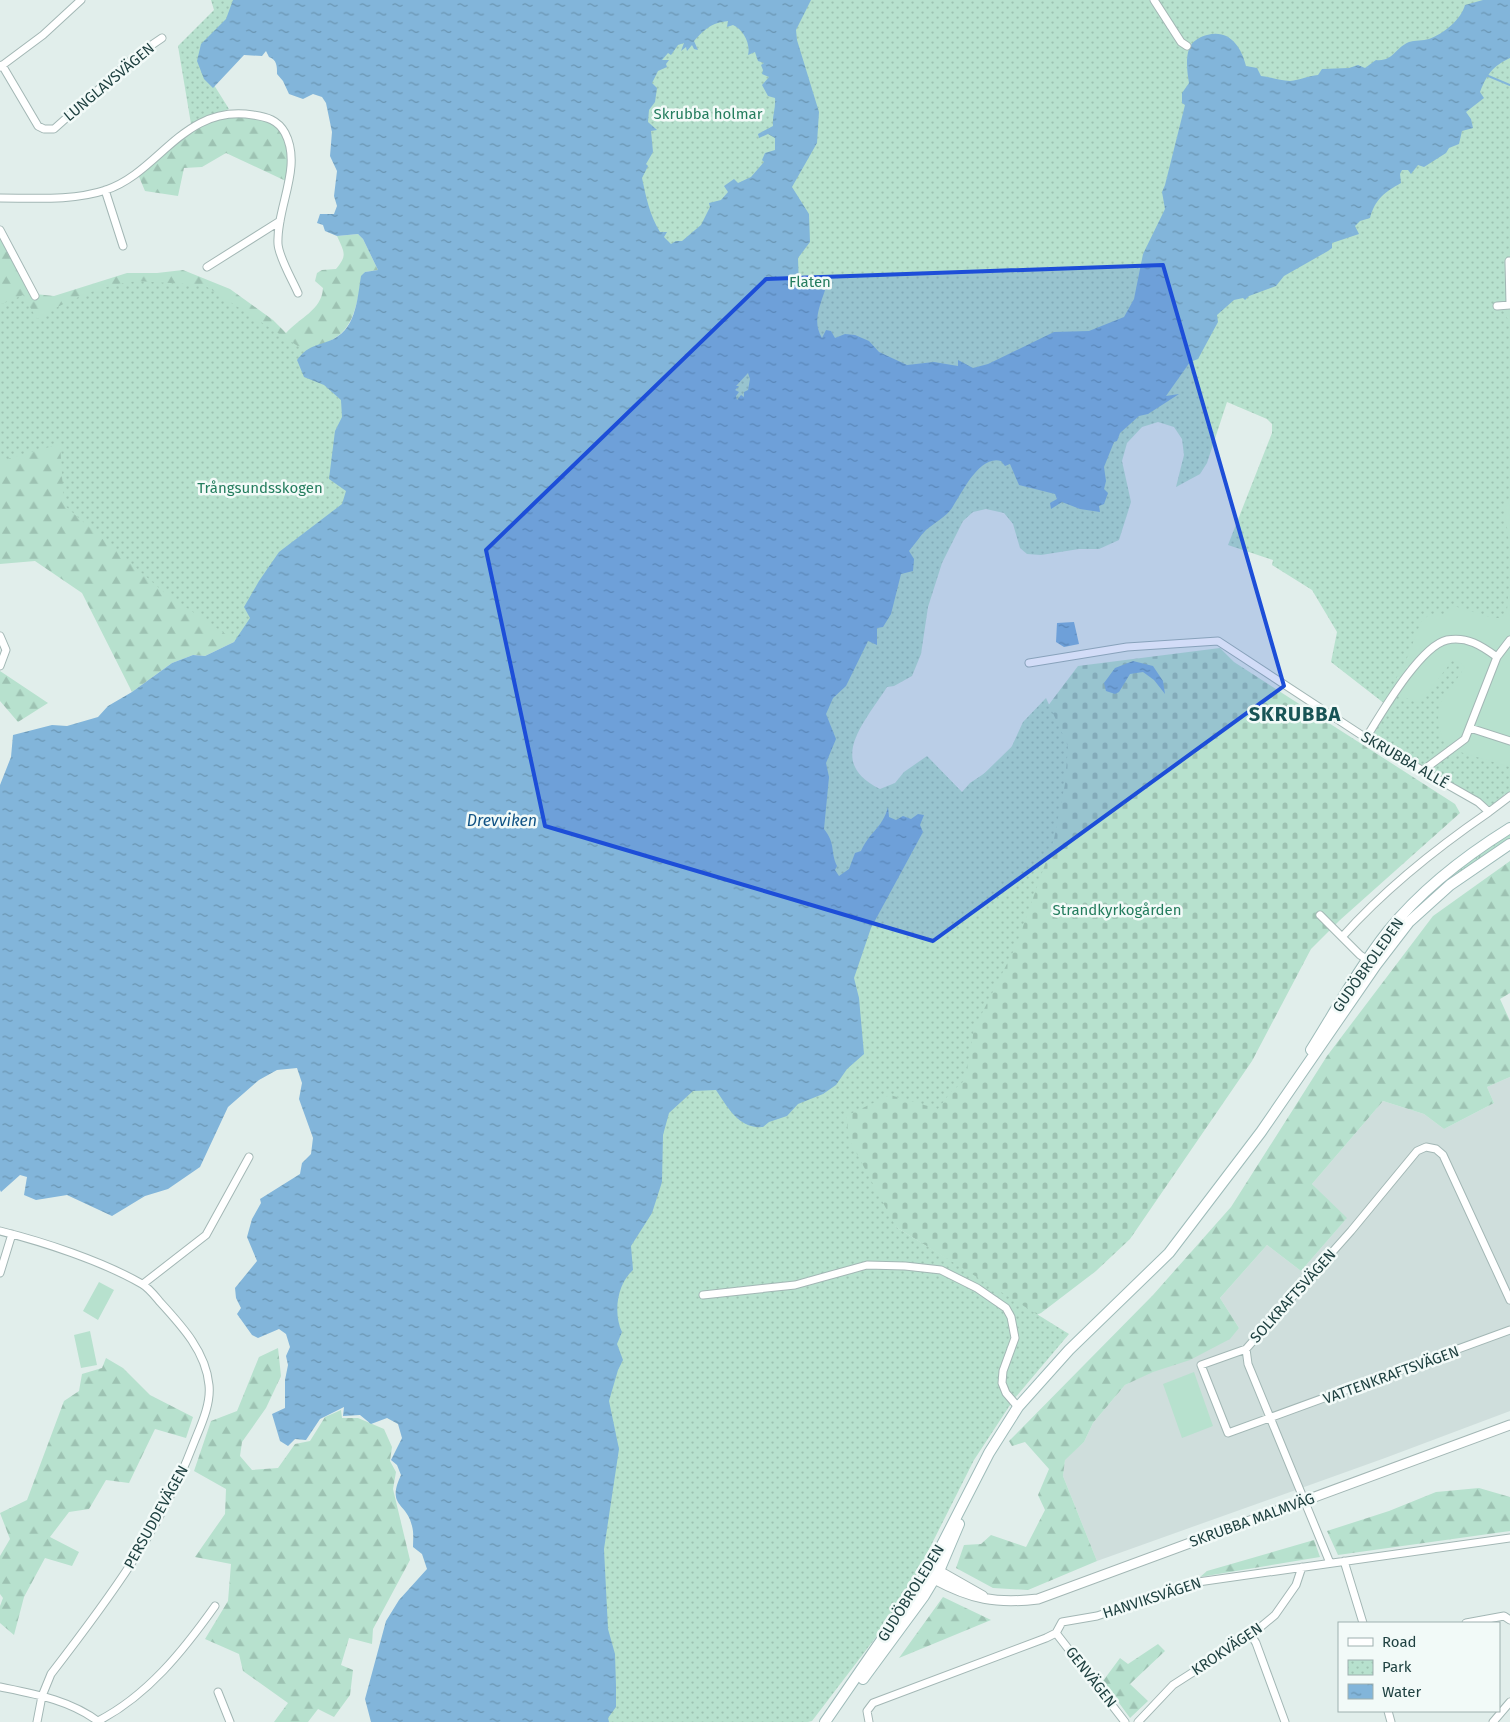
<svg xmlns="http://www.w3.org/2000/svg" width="1510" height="1722" viewBox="0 0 1510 1722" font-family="'Fira Sans',sans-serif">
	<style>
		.built { fill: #cfdedc }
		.grass { fill: url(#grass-tufts) }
		.forest { fill: url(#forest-firs) }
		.cemetery { fill: url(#cemetery-stones) }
		.park { fill: url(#park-dots) }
		.garden { fill: #b7e1ce }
		.water { fill: url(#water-ripples); fill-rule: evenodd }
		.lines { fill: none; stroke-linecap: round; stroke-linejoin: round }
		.stream { stroke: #82b5da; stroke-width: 2 }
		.minor-casing { stroke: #a3b7b5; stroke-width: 9 }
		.tertiary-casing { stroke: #a3b7b5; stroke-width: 11 }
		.secondary-casing { stroke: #9ebbb9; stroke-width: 12 }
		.minor { stroke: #fff; stroke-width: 7 }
		.tertiary { stroke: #fff; stroke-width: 9 }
		.secondary { stroke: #fff; stroke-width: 10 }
		.marked { fill: #1d4ed8; fill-opacity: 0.2; stroke: #1d4ed8; stroke-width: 4; stroke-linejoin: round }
		.labels { text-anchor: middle; stroke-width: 5; stroke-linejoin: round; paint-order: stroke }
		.street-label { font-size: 15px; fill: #1f4141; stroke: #f2faf8 }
		.park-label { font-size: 15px; fill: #247d5e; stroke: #f2faf8 }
		.water-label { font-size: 16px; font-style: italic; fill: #115385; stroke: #f2faf8 }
		.district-label { font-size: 20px; font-weight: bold; letter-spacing: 1px; fill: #185456; stroke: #f2faf8 }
	</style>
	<defs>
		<pattern id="grass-tufts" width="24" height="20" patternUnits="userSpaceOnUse" patternTransform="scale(1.25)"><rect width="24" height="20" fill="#b7e1ce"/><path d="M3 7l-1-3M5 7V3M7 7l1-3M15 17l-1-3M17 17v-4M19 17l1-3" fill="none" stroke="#9dc2b2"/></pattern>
		<pattern id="forest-firs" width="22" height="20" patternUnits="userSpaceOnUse" patternTransform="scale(1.25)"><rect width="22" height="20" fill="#b7e1ce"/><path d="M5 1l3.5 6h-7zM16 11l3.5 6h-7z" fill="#9dc2b2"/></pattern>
		<pattern id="cemetery-stones" width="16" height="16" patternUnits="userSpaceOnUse" patternTransform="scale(1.25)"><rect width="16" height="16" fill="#b7e1ce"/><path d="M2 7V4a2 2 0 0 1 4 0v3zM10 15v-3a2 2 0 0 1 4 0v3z" fill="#9dc2b2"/></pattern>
		<pattern id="park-dots" width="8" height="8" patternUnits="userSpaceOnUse" patternTransform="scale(1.25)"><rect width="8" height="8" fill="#b7e1ce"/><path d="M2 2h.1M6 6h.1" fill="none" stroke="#9dc2b2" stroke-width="1.8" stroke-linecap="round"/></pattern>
		<pattern id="water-ripples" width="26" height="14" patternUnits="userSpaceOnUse" patternTransform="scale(1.25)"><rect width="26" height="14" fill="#82b5da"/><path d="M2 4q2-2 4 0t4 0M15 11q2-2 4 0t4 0" fill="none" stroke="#6a95b2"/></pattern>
	</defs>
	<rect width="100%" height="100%" fill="#e1eeeb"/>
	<path class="built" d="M1510 1077V1411L1385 1458 1097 1561 1063 1476 1065 1459 1084 1442 1093 1423 1125 1385 1239 1328 1220 1298 1267 1245 1301 1271 1346 1219 1312 1184 1383 1101 1424 1114 1444 1129 1494 1103 1487 1087Z"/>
	<path class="grass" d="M1510 832V841L1461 871 1421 902 1454 870Z"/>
	<path class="forest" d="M238 114 278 123 292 159 288 182 226 153 202 167 184 168 178 196 145 191 137 172 186 130Z
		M0 230 35 294 54 296 127 273H157L183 270 230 289 273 320 286 333C299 318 322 310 323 288L315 281 317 273 322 270 336 269C348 255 344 252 337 236L358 234 363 239 378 270 365 272 362 276C357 302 355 329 330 341L250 618 234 642 205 656 193 655 172 663 132 692 82 593 35 561 0 564Z
		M0 671 48 703 18 722 0 701Z
		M1510 861V993L1500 999 1510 1021V1077L1487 1087 1494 1103 1444 1129 1424 1114 1383 1101 1312 1184 1347 1218 1301 1271 1267 1245 1220 1298 1239 1328 1230 1339 1190 1360 1153 1372 1125 1385 1093 1423 1084 1442 1065 1460 1063 1476 1097 1561 1028 1590 993 1588 956 1568 964 1545 981 1544 991 1535 1026 1547 1045 1510 1038 1495 1049 1469 1025 1442 1012 1446 1009 1441 1153 1295 1231 1207 1327 1056 1433 916Z
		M278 1348 281 1376 266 1408 242 1442 240 1456 252 1470 278 1468 295 1444 310 1441 325 1417 341 1410 342 1418H358L384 1429 392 1447 390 1461 396 1472 393 1489 410 1560 373 1629 372 1644 349 1638 341 1665 353 1670 350 1695 334 1717 318 1709 308 1722H274L288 1703 243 1671 239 1654 205 1639 228 1601 231 1564 195 1557 225 1514 226 1489 194 1471 211 1421 237 1411 259 1357Z
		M106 1358 123 1368 150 1395 193 1417 186 1438 155 1429 129 1483 106 1480 89 1509 69 1512 50 1537 79 1552 72 1566 45 1558 24 1597 14 1635 0 1623V1606L3 1598 0 1594V1556L10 1539 0 1513 27 1500 64 1401 79 1391 82 1374 102 1368Z
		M1479 1488 1510 1497V1531L1338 1555 1327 1531 1389 1511 1436 1492Z
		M1314 1540 1320 1557 1200 1577 1207 1571Z
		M943 1597 991 1620 899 1658Z
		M1158 1644 1165 1651 1130 1684 1148 1701 1130 1718 1103 1681 1120 1658 1128 1664Z"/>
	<path class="cemetery" d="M1220 648 1234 662 1455 804 1460 813 1340 920 1311 949 1252 1061 1130 1239 1096 1271 1041 1313 1027 1319 1004 1295 888 1222 817 1143 961 796 1032 727 1078 666Z"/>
	<path class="park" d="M211 0H282L214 85 229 109 191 124 178 46 214 10Z
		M492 0H1510V799L1505 794 1491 807 1423 769 1367 732 1385 704 1331 662 1337 632 1312 590 1272 565 1273 560 1228 545 1272 433V424L1267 419 1227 402 1207 463 1200 474 1176 487 1184 455 1182 439 1174 427 1158 422 1142 427 1127 443 1122 461 1131 502 1119 540 1099 549H1079L1041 555 1027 554 1020 548 1013 524 1004 513 986 509 973 512 963 521 942 563 928 607 921 654 912 676 894 686 887 687C865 722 825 762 880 789L895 783 904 772 927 756 962 792 970 783 1006 759 1023 722 1046 698 1068 746 1065 784 1054 839 1016 946 974 1029 965 1080 950 1093 938 1109 890 1095 846 1116 849 1139 896 1227 1069 1334 1014 1399 974 1460 902 1603 812 1721 808 1722H552Z
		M137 281 204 285 433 434 309 690 166 594 64 505 60 444 0 461V302L2 304 23 295 37 319C68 300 100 285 137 281Z"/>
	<path class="garden" d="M1510 263V323L1502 309 1506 296 1505 269Z
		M1510 502V548L1504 507Z
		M1510 576V767L1460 752 1443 740 1438 724 1439 705 1465 667 1459 662 1452 661 1419 704 1402 696 1393 685 1407 658 1421 622 1430 614H1445L1454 606 1493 618H1502L1507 610Z
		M99 1282 114 1290 98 1320 83 1311Z
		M90 1331 97 1365 81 1368 74 1335Z
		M1194 1372 1213 1426 1182 1438 1163 1384Z"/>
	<path class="water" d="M233 0H811L796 30 797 40 819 112 817 143 792 187 809 214 810 242 798 258 799 288 825 290C820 306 812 322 822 338L826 330 831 331 835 338 845 334 855 335 869 341 879 352 907 365 934 362 958 366V360L973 368 988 364 1054 332 1089 331 1124 317 1134 299 1143 254 1165 209 1162 192 1165 185 1185 105 1182 103V93L1189 83C1187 72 1185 54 1191 45 1194 40 1202 36 1207 35 1229 29 1241 46 1246 66L1257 68 1261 76C1270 77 1281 81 1290 81 1300 80 1308 76 1318 75L1322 69 1349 68 1358 65 1365 68 1376 60C1393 62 1396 47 1409 42 1415 40 1423 41 1429 39 1443 34 1461 20 1465 5L1483 0H1510V58C1493 66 1487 74 1480 92L1484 98 1466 112 1471 119 1473 128 1462 131 1459 144 1449 148 1446 153 1424 167 1418 165 1411 174 1408 170H1402L1400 174 1401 183C1385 192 1375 199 1370 218L1360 221 1355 226 1359 234 1332 243V248L1328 251 1284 276 1276 286 1249 296 1245 300 1243 298 1234 300 1217 315 1218 322 1198 359 1190 362 1166 396 1179 394 1148 414 1139 416 1120 433 1117 441 1114 442 1104 467 1106 481 1104 489 1108 493 1104 504 1099 506 1100 512 1080 509 1062 502 1051 509 1050 503 1057 499 1055 494 1019 485 1010 464 1005 466 1001 461C979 455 962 493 952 508 946 517 934 523 926 530 920 536 915 544 909 551L914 559 913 571 901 574 891 614 883 627 877 628V645L868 641 846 686 833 698 826 714 836 739 826 763 829 777 824 829C836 844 830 851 837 866L835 870 839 876 849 869 855 853 861 851C870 831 882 829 888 807L889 817 896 820 903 816 911 819 918 814 924 815 920 825 923 832 871 928 854 978 859 998 864 1054 847 1069 836 1085 823 1094 798 1104 787 1116 769 1122 763 1127C739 1129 728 1108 716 1090L693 1091 669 1113 663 1135 662 1182 652 1213 631 1246 633 1270C617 1284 613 1313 622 1332L617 1344 623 1360 618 1370 609 1401 619 1449 604 1549 608 1629 615 1654 616 1686V1707L608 1718 609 1722H371L365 1699 386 1621 399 1600 427 1569 422 1554 413 1547C413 1540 414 1533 412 1526 407 1502 386 1507 401 1475L397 1465 391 1460 402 1438 398 1424 387 1418 371 1424 360 1415 343 1416 344 1407 320 1419 306 1440 295 1439 288 1446 280 1441 272 1414 285 1408V1380L288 1365 286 1356 290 1347 286 1334 279 1329 258 1338 252 1335 237 1314 241 1308 236 1298 235 1288 257 1261 247 1237 252 1219 261 1203 260 1199 300 1174 302 1163 311 1154 313 1138 299 1099 302 1083 297 1068 277 1070 259 1080 228 1107 200 1167 168 1189 145 1196 112 1216 67 1195 36 1200 24 1195 27 1177 20 1175 1 1192 0 1190V785L11 757 13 735 52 725 67 726 98 717 108 706 132 692 172 663 193 655 205 656 234 642 250 618 244 607 259 581 279 552 342 504 346 491 329 479 335 431 342 417 341 400 324 385 304 377 297 360C308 346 313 347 329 341 356 331 357 301 361 276L365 272 378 270 363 239 358 234 337 236 325 231 323 225 317 223 320 214H334L337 206 334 196 337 171 330 156 332 132 326 103 322 97 313 94 303 99 289 94 283 81 277 74C277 66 277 60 269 57L266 51 262 56 244 55 213 88 204 79 197 61 201 44 226 19ZM728 21 727 27 733 25C743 29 751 44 748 55L755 52 758 61 764 63 761 65 763 70 762 74 769 77 762 85 768 96 775 98C776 108 772 116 773 126L758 134 759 138 768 134 775 138V150L765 153 762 160 764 162 751 177 738 183 734 179 724 186 728 192 721 200 709 203 710 207 701 225 682 241H676L671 244 664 237 667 232H660C650 216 646 197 642 178L648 166 646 164 653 152 651 131 657 130 648 122 649 110 655 102 657 88 652 83 658 71 667 67 666 64 669 60H662L668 53 671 55 678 45 684 43 681 51 686 47 687 51 692 45 694 49 698 50 694 41C705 29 711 23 728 21ZM748 373 750 379 748 390 744 392V397L741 395 737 400 736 396 739 392 735 390 739 386H736Z
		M1074 622 1079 644 1064 647 1056 642 1057 623Z
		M1133 661 1153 666 1163 681 1165 694 1154 680 1143 672 1130 674 1119 692 1115 694 1106 691 1104 683 1115 668Z"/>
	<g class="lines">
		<path class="stream" d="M1486 75 1510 85"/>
		<defs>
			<path id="minor" d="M1154 0 1181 42 1187 46
				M2 65 38 126 44 129H54L137 55 162 38
				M0 67 43 35 81 0
				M105 190 123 246
				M0 198C34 198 73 201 106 190 160 172 183 104 253 115 267 117 278 120 285 133 303 167 276 208 278 244 279 258 293 281 298 293
				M0 230 35 296
				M1509 261 1510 305
				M207 267 280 221
				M1497 306 1510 305
				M0 636 6 650 0 666
				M1029 663 1127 647 1218 641 1369 740 1478 802 1489 812C1435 849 1386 888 1342 937
				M1470 728 1510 741
				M1366 738C1381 714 1420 646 1447 640 1467 636 1482 646 1497 657
				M1422 771 1465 739 1497 657 1510 640
				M1489 812 1510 796
				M1320 915 1360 955 1371 962
				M0 1231C44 1242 102 1261 142 1284 149 1288 155 1296 160 1302 182 1326 206 1352 209 1385 211 1403 202 1423 195 1440 162 1528 108 1600 51 1674L42 1696 37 1722
				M0 1273 12 1234
				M143 1284 206 1235 249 1157
				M703 1295 795 1285 867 1265 905 1266 941 1270 977 1288 1006 1308 1011 1317 1015 1338 1003 1371 1002 1383 1006 1393 1018 1407
				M1246 1349 1201 1365 1228 1433 1510 1330
				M1344 1561 1363 1623
				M1330 1563 1248 1364 1246 1349 1351 1231 1417 1151 1426 1147 1436 1149 1443 1155 1510 1300
				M1466 1623 1504 1616 1510 1620
				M1056 1633 1125 1722
				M1251 1635 1256 1643 1285 1722
				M0 1687C35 1694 70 1700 99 1722
				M218 1692 230 1722
				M1388 1711 1391 1722
				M98 1721C147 1696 183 1651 215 1606
				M869 1722 867 1711 873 1703 1046 1638 1056 1633 1062 1622 1097 1616 1198 1582 1510 1538
				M1138 1722 1173 1685 1251 1635 1275 1615 1296 1585 1302 1567
				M1493 1722 1510 1702"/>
			<path id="tertiary" d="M939 1571 983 1596
				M934 1579C971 1599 996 1604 1038 1599L1510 1425"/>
			<path id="secondary" d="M1311 1050C1336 1010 1359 968 1388 931 1422 889 1465 856 1510 828
				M863 1679 924 1596 939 1571 959 1524
				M825 1722 927 1574 989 1453 1018 1407 1069 1350 1169 1253 1261 1132 1376 965 1409 922 1450 885 1510 844"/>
		</defs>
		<use href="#minor" class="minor-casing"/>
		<use href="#tertiary" class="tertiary-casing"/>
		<use href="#secondary" class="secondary-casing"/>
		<use href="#minor" class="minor"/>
		<use href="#tertiary" class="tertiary"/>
		<use href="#secondary" class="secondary"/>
	</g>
	<path class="marked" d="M1163 265 1284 686 933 941 545 826 486 550 766 279Z"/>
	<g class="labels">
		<g class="street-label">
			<text transform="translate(109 82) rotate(-40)" y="5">LUNGLAVSVÄGEN</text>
			<text transform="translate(1405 760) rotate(30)" y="5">SKRUBBA ALLÉ</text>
			<text transform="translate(1368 965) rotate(-55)" y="5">GUDÖBROLEDEN</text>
			<text transform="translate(1293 1296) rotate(-48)" y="5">SOLKRAFTSVÄGEN</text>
			<text transform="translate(1391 1375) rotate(-20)" y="5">VATTENKRAFTSVÄGEN</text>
			<text transform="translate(156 1517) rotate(-61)" y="5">PERSUDDEVÄGEN</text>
			<text transform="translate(1252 1520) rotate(-20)" y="5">SKRUBBA MALMVÄG</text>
			<text transform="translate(911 1593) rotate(-58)" y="5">GUDÖBROLEDEN</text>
			<text transform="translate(1152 1598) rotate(-18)" y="5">HANVIKSVÄGEN</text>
			<text transform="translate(1227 1649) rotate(-34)" y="5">KROKVÄGEN</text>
			<text transform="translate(1091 1677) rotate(52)" y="5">GENVÄGEN</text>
		</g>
		<g class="park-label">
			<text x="708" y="119">Skrubba holmar</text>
			<text x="810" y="287">Flaten</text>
			<text x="260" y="493">Trångsundsskogen</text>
			<text x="1117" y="915">Strandkyrkogården</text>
		</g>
		<g class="water-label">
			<text x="502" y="826">Drevviken</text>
		</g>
		<g class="district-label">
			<text x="1295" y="721">SKRUBBA</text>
		</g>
	</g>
	<rect x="1338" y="1622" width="162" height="90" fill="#f2faf8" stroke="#9eb0af"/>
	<rect x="1348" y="1638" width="25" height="8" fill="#ffffff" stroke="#9eb0af"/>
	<text x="1382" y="1647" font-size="15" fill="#1f4141">Road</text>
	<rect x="1348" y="1660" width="25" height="15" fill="url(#park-dots)" stroke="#9eb0af"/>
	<text x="1382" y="1672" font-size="15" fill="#1f4141">Park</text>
	<rect x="1348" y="1684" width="25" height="15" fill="url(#water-ripples)" stroke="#9eb0af"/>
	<text x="1382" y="1697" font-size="15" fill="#1f4141">Water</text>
</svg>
